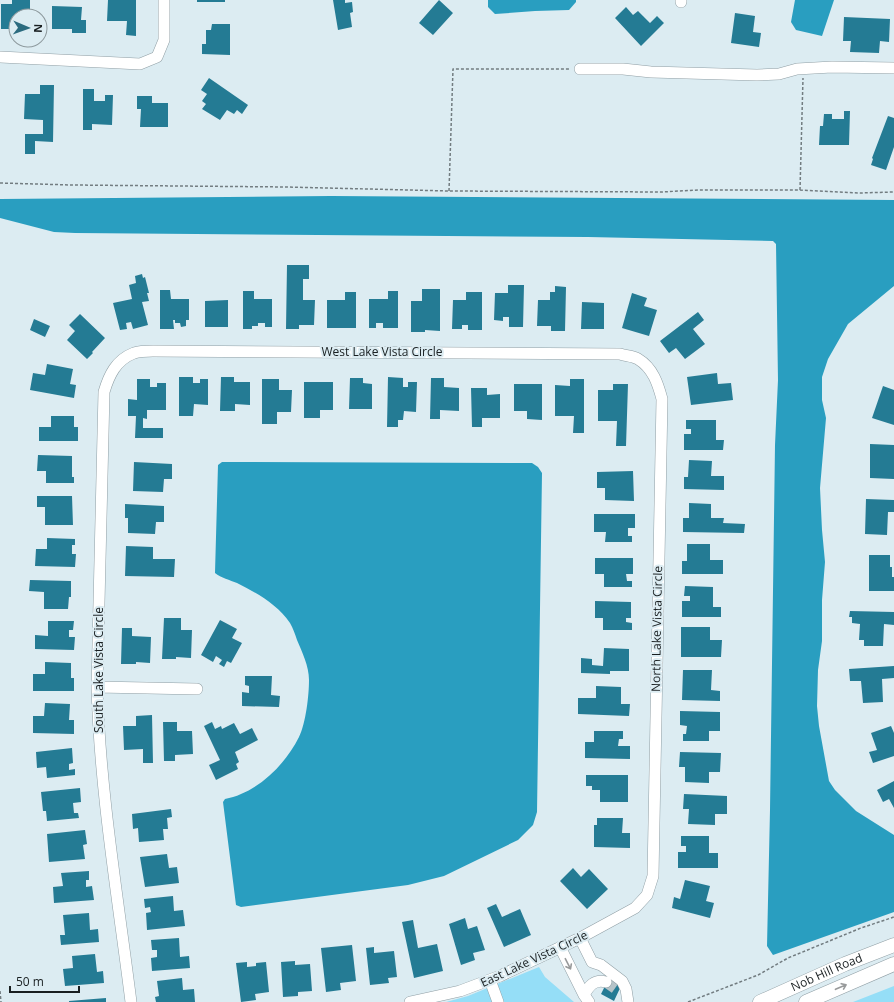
<svg xmlns="http://www.w3.org/2000/svg" width="894" height="1002" viewBox="0 0 894 1002" font-family="'Open Sans',sans-serif">
	<style>
		.green { fill: #95def7 }
		.water { fill: #299ec0 }
		.building { fill: #247b94 }
		.lines { fill: none; stroke-linecap: round; stroke-linejoin: round }
		.minor-tunnel { stroke: #b5c3c8; stroke-width: 11; stroke-dasharray: 11 5.5; stroke-linecap: butt }
		.minor-casing { stroke: #909fa5; stroke-width: 12 }
		.major-casing { stroke: #909fa5; stroke-width: 15 }
		.path { stroke: #727c80; stroke-width: 1.5; stroke-dasharray: 3 2; stroke-linecap: butt }
		.minor { stroke: #fff; stroke-width: 11 }
		.major { stroke: #fff; stroke-width: 14 }
		.oneway { stroke: #989a9b }
		.labels { text-anchor: middle; stroke-width: 4; stroke-linejoin: round; paint-order: stroke }
		.street-label { font-size: 12px; fill: #191f21; stroke: #dcecf2 }
	</style>
	<rect width="100%" height="100%" fill="#dcecf2"/>
	<path class="green" d="M539 967 545 977 574 1002H446L468 996Z
		M894 986V1002H853Z"/>
	<path class="water" d="M488 0H576V2L569 10 535 11 495 14 488 7Z
		M795 0H834L822 36 796 30 791 22Z
		M331 196 894 200V286L848 324 828 359 822 377V400L826 418 820 488 822 530 825 562 822 600V641L818 670 817 706 819 726 829 781 835 790 856 811 894 835V912L773 955 767 946 770 810 775 445 778 380 776 244 773 241 588 237 75 233 54 232 0 218V199Z
		M222 462 532 463 538 467 542 473 537 812 533 825 518 840 444 876 408 885 241 907 236 905 223 802 225 799C257 793 285 765 299 737 306 723 309 695 309 680 309 666 302 652 297 640 295 634 293 628 290 623 277 604 257 593 237 583 230 580 221 578 215 573L218 465Z"/>
	<path class="building" d="M12 0H30V16H16V29H1V4H12Z
		M108 0H136V36L126 35 127 21H107Z
		M197 0H225V2H197Z
		M333 0H345V3L352 2 353 12 350 13 352 27 338 30Z
		M439 0 453 13 433 35 419 23Z
		M52 6 82 7 81 20H86V33H72V29H52Z
		M626 7 633 15 638 11 650 23 657 16 664 23 641 46 615 18Z
		M735 13 755 16 753 32 761 33 759 47 731 43Z
		M844 17 890 19 889 42 880 41 879 53 850 52 851 41H843Z
		M212 24H230V55L202 54V44H206V30H211Z
		M209 78 248 105 242 114 237 110 234 114 227 110 220 120 202 109 206 104 202 101 207 94 201 90Z
		M40 85H54L53 142 35 141V154H25V134H43V120L24 119 25 94H40Z
		M83 89H94V101H105V95H113L112 125 92 124V130H83Z
		M137 96H152V103H168V127H140L141 109H137Z
		M844 111H850L849 145H819L820 126H823L824 114H832V119H844Z
		M888 116 894 118V147L886 170 871 165 873 159 872 158Z
		M287 265H309V279H303V300H315L314 325H299V329H286Z
		M142 274 143 278 145 277 149 293H147L149 301 142 302 148 325 133 329 131 322 126 323 127 329 120 330 113 303 132 299 129 285 136 283 135 276Z
		M508 285H524L523 327H509V317H503V321L494 320 495 293H508Z
		M555 286 566 287 565 331H551V326H537L538 300H550V292H555Z
		M422 289H440V331L425 330V332H411V301H422Z
		M160 290H170L171 299H189V320H186V326L181 327 180 323H175V320H173L174 329H160Z
		M243 291H254V299H272V327H265V323H258V326H252V329H243Z
		M388 291H398V328H383V323H376V328H369V299H388Z
		M345 292H356V328H327V300H345Z
		M466 292H482V330H468V325H462V329H452L453 300H466Z
		M632 293 647 298 644 306 657 310 649 336 622 328Z
		M228 300V327H205V301Z
		M582 302 604 303V329H581Z
		M698 312 704 320 693 329 705 344 685 359 676 348 669 353 660 341Z
		M80 314 105 338 92 352 93 353 87 359 67 340 75 331 69 325Z
		M34 319 50 326 45 337 30 330Z
		M47 364 73 369 70 384 76 385 74 398 30 390 33 373 45 375Z
		M717 373 718 384 731 383 733 400 691 405 687 377Z
		M179 377H193V383H200V379H208V405L194 404 193 416H179Z
		M221 377H234V382H250V405L235 404V411H220Z
		M388 377 403 378V387H408V382H417L416 412 404 411 403 420H398V427H387Z
		M350 378H363V383L372 384V409H349Z
		M431 378H444V387L459 388V411L440 410V419H430Z
		M137 379H150V387H157V383H166V410H147V419L143 418V428H163V438H135L136 416H128V399L137 400Z
		M262 379H279V390H292L291 412H277V424H262Z
		M570 379H584V433H573L574 416H555V385L570 386Z
		M304 382H333V410H320V418H304Z
		M514 384H542V420L527 419V411H514Z
		M613 384H628L626 446H616L617 421H598V390H613Z
		M883 386 894 390V425L872 418Z
		M471 388H487V395L500 394V418H482V427H472Z
		M51 416H74V427H78V441H39V427H51Z
		M686 420H716V440H724L723 450H684V434H691V429H686Z
		M870 444 894 445V479L870 478Z
		M38 455 72 456V477H74V483H46V471H37Z
		M689 460 712 461 711 476H724V490L684 489V477H688Z
		M134 462 172 464V479H164L163 492 133 491Z
		M633 471 634 501 605 500V488H597V472Z
		M37 496H72L73 525H45V507H37Z
		M866 499 894 500V512H888L887 535 865 534Z
		M689 503 711 504V518H724L723 523 745 524 744 533 683 532V518H689Z
		M125 504 164 506V522H156L155 534 128 533V518H125Z
		M594 514H635V528H628V536H632V542H605L606 532H594Z
		M47 538 75 539V545H72V554H76L75 567 35 566 36 549H47Z
		M687 544H710V560H723V574H682V561H687Z
		M126 546 153 547V559H175L174 577 125 576Z
		M869 555H890V567H892V577H894V591H869Z
		M595 558H633V574H626L627 581H632V587H604V574H595Z
		M30 580 71 581V597H69L68 609H44V592L29 591Z
		M685 586 713 587V607H721V617H682V601H690V596H684Z
		M595 601 631 602V618H626V622L632 623V630H603V618H595Z
		M850 611 894 612V625L884 624 883 646H864V640H859L860 624 852 623V617H849Z
		M164 618H181V630H192L191 658 176 657V659H162Z
		M220 620 237 629 232 638 242 643 231 663 227 661 224 667 219 664 222 660 216 656 213 662 201 655Z
		M48 621H74L73 630H69V637H75L74 650 35 649V635L48 636Z
		M681 627H710V640H722L721 657H681Z
		M122 628H132V636L151 637 150 663 136 662V664H121Z
		M604 648 629 649V671H610V674L581 673V658L592 659V665L603 666Z
		M45 662 71 663V678H74V691H33V674H45Z
		M894 666V678L882 679 883 702 863 703 861 681H850L849 669Z
		M683 670H712L711 690 720 691V701L682 700Z
		M245 676H272L271 695 280 696 279 707 242 706V692L249 693V686L245 685Z
		M596 686 621 687V704H630L629 716 578 714V698H596Z
		M45 703 70 704 69 720H74V734L33 733V716H44Z
		M680 711 720 712V731H709V741H683V734H686L687 726 680 725Z
		M152 715 153 763H143V749L124 750 123 726H136V716Z
		M163 722H177V731H192L193 754 175 755V761H164Z
		M212 722 215 729 221 726 222 729 234 723 240 734 252 728 258 740 235 752 239 762 236 764 238 769 216 780 209 765 220 760 204 726Z
		M891 726 894 733V756L873 763 869 752 877 750 871 733Z
		M594 731H623V739H619L618 746H630V759L585 758V742H594Z
		M72 748 73 763 69 764V770L75 769V775L47 778 46 767 37 768 36 752Z
		M680 752 721 753 720 772H709V783L685 782V767H679Z
		M586 775H628V802H600V790H592V786H586Z
		M894 781V808L889 799 883 802 877 790Z
		M80 788 81 802 73 803 74 813H78L79 818 47 821 46 811H43L41 792Z
		M684 794 727 796V814H715V825L688 824 689 809H683Z
		M171 809 172 817 167 818 168 829H163L164 840 139 842 138 828 133 829 132 814Z
		M597 818H623L622 833H630V848L594 847V825H597Z
		M85 830 87 844 83 845 85 859 49 862 47 834Z
		M681 836H709V853H718V868H678V852H686V846H681Z
		M167 854 169 868 177 867 179 883 145 887 140 857Z
		M573 868 581 877 589 869 608 889 587 909 560 881Z
		M89 871V880H86V887L92 886 94 900 54 903 53 887 63 886 61 873Z
		M685 880 710 886 706 901 714 903 710 918 672 908 674 897 680 899Z
		M173 896 174 911 183 910 185 926 147 930 146 913 151 912 150 907 145 908 144 899Z
		M496 904 502 917 520 909 531 935 504 947 487 908Z
		M89 913 90 930 98 929 99 942 61 945 60 935H65L63 915Z
		M465 918 468 929 477 926 485 950 473 953 475 960 461 965 449 924Z
		M413 920 418 948 437 944 443 971 414 978 402 922Z
		M179 938 180 957 189 956 190 968 152 971 151 958 157 957V950H152L151 940Z
		M352 945 356 981 340 983 341 990 326 992 321 948Z
		M374 947V953L394 951 397 977 388 978 389 983 370 985 366 948Z
		M95 954 97 972 103 971 104 983 65 986 63 969 73 968 72 956Z
		M295 961V965L310 964 312 991 298 992V996L283 997 281 962Z
		M247 962V967L256 966V963L266 962 269 992 255 994 256 1000 241 1002 236 963Z
		M182 978 183 990 194 989 195 1002H156L155 997 159 996 157 981Z
		M608 980 621 986 614 1001 601 994Z
		M106 998V1002H69V1001Z"/>
	<g class="lines">
		<path class="minor-tunnel" d="M606 982 616 989"/>
		<defs>
			<path id="minor" d="M681 2V0
				M0 57 140 64 157 57 164 40V0
				M580 69H623L651 72 757 75 779 74 797 69 832 67 894 68
				M97 687 197 689
				M580 938 592 962 601 965 622 981 626 989 628 1002
				M560 947 584 995 589 1002
				M490 980 498 1002
				M584 995C589 986 594 979 606 982
				M131 1002C118 898 100 793 97 687L104 392C109 375 116 360 134 353 140 351 147 351 153 351L620 354C626 356 633 356 638 359 653 368 658 384 662 399L653 876 647 895 635 908 580 938 500 976 460 991 410 1002"/>
			<g id="major">
				<path id="s1" d="M760 1002 845 964 894 945"/>
				<path d="M806 1002 894 964"/>
			</g>
		</defs>
		<use href="#minor" class="minor-casing"/>
		<use href="#major" class="major-casing"/>
		<path class="path" d="M0 183 72 185 287 187 449 191 661 192 699 190H800L860 193 894 192
			M800 190 803 78
			M449 191 453 69H570
			M0 991 1 1002
			M688 1002 758 975 788 958 861 928 894 917"/>
		<use href="#minor" class="minor"/>
		<use href="#major" class="major"/>
	</g>
	<defs><path id="oneway-shaft" d="M-6 0H5M1.5-3L5.5 0L1.5 3" fill="none" stroke-width="1.6" stroke-linecap="round" stroke-linejoin="round"/></defs>
	<g class="oneway">
		<use href="#oneway-shaft" transform="translate(568 964) rotate(63)"/>
		<use href="#oneway-shaft" transform="translate(841 987) rotate(-23)"/>
	</g>
	<g class="labels">
		<g class="street-label">
			<text x="382" y="356">West Lake Vista Circle</text>
			<text transform="translate(657 629) rotate(-89)" y="4">North Lake Vista Circle</text>
			<text transform="translate(99 670) rotate(-90)" y="4">South Lake Vista Circle</text>
			<text transform="translate(534 959) rotate(-25)" y="4">East Lake Vista Circle</text>
			<text dy="4" stroke="none"><textPath href="#s1" startOffset="73">Nob Hill Road</textPath></text>
		</g>
	</g>
	<g transform="translate(28 28) rotate(92)"><circle r="19" fill="#dcecf2" stroke="#8e9a9e"/>
	<path d="M0-3L7 15L0 10L-7 15Z" fill="#2b6b7f"/>
	<text y="-6" font-size="11" font-weight="bold" text-anchor="middle" fill="#191f21">N</text>
	</g>
	<path d="M10 986v6h69v-6" fill="none" stroke="#191f21" stroke-width="2"/>
	<text x="16" y="986" font-size="12" fill="#191f21" stroke="#dcecf2" stroke-width="3" paint-order="stroke">50 m</text>
</svg>
